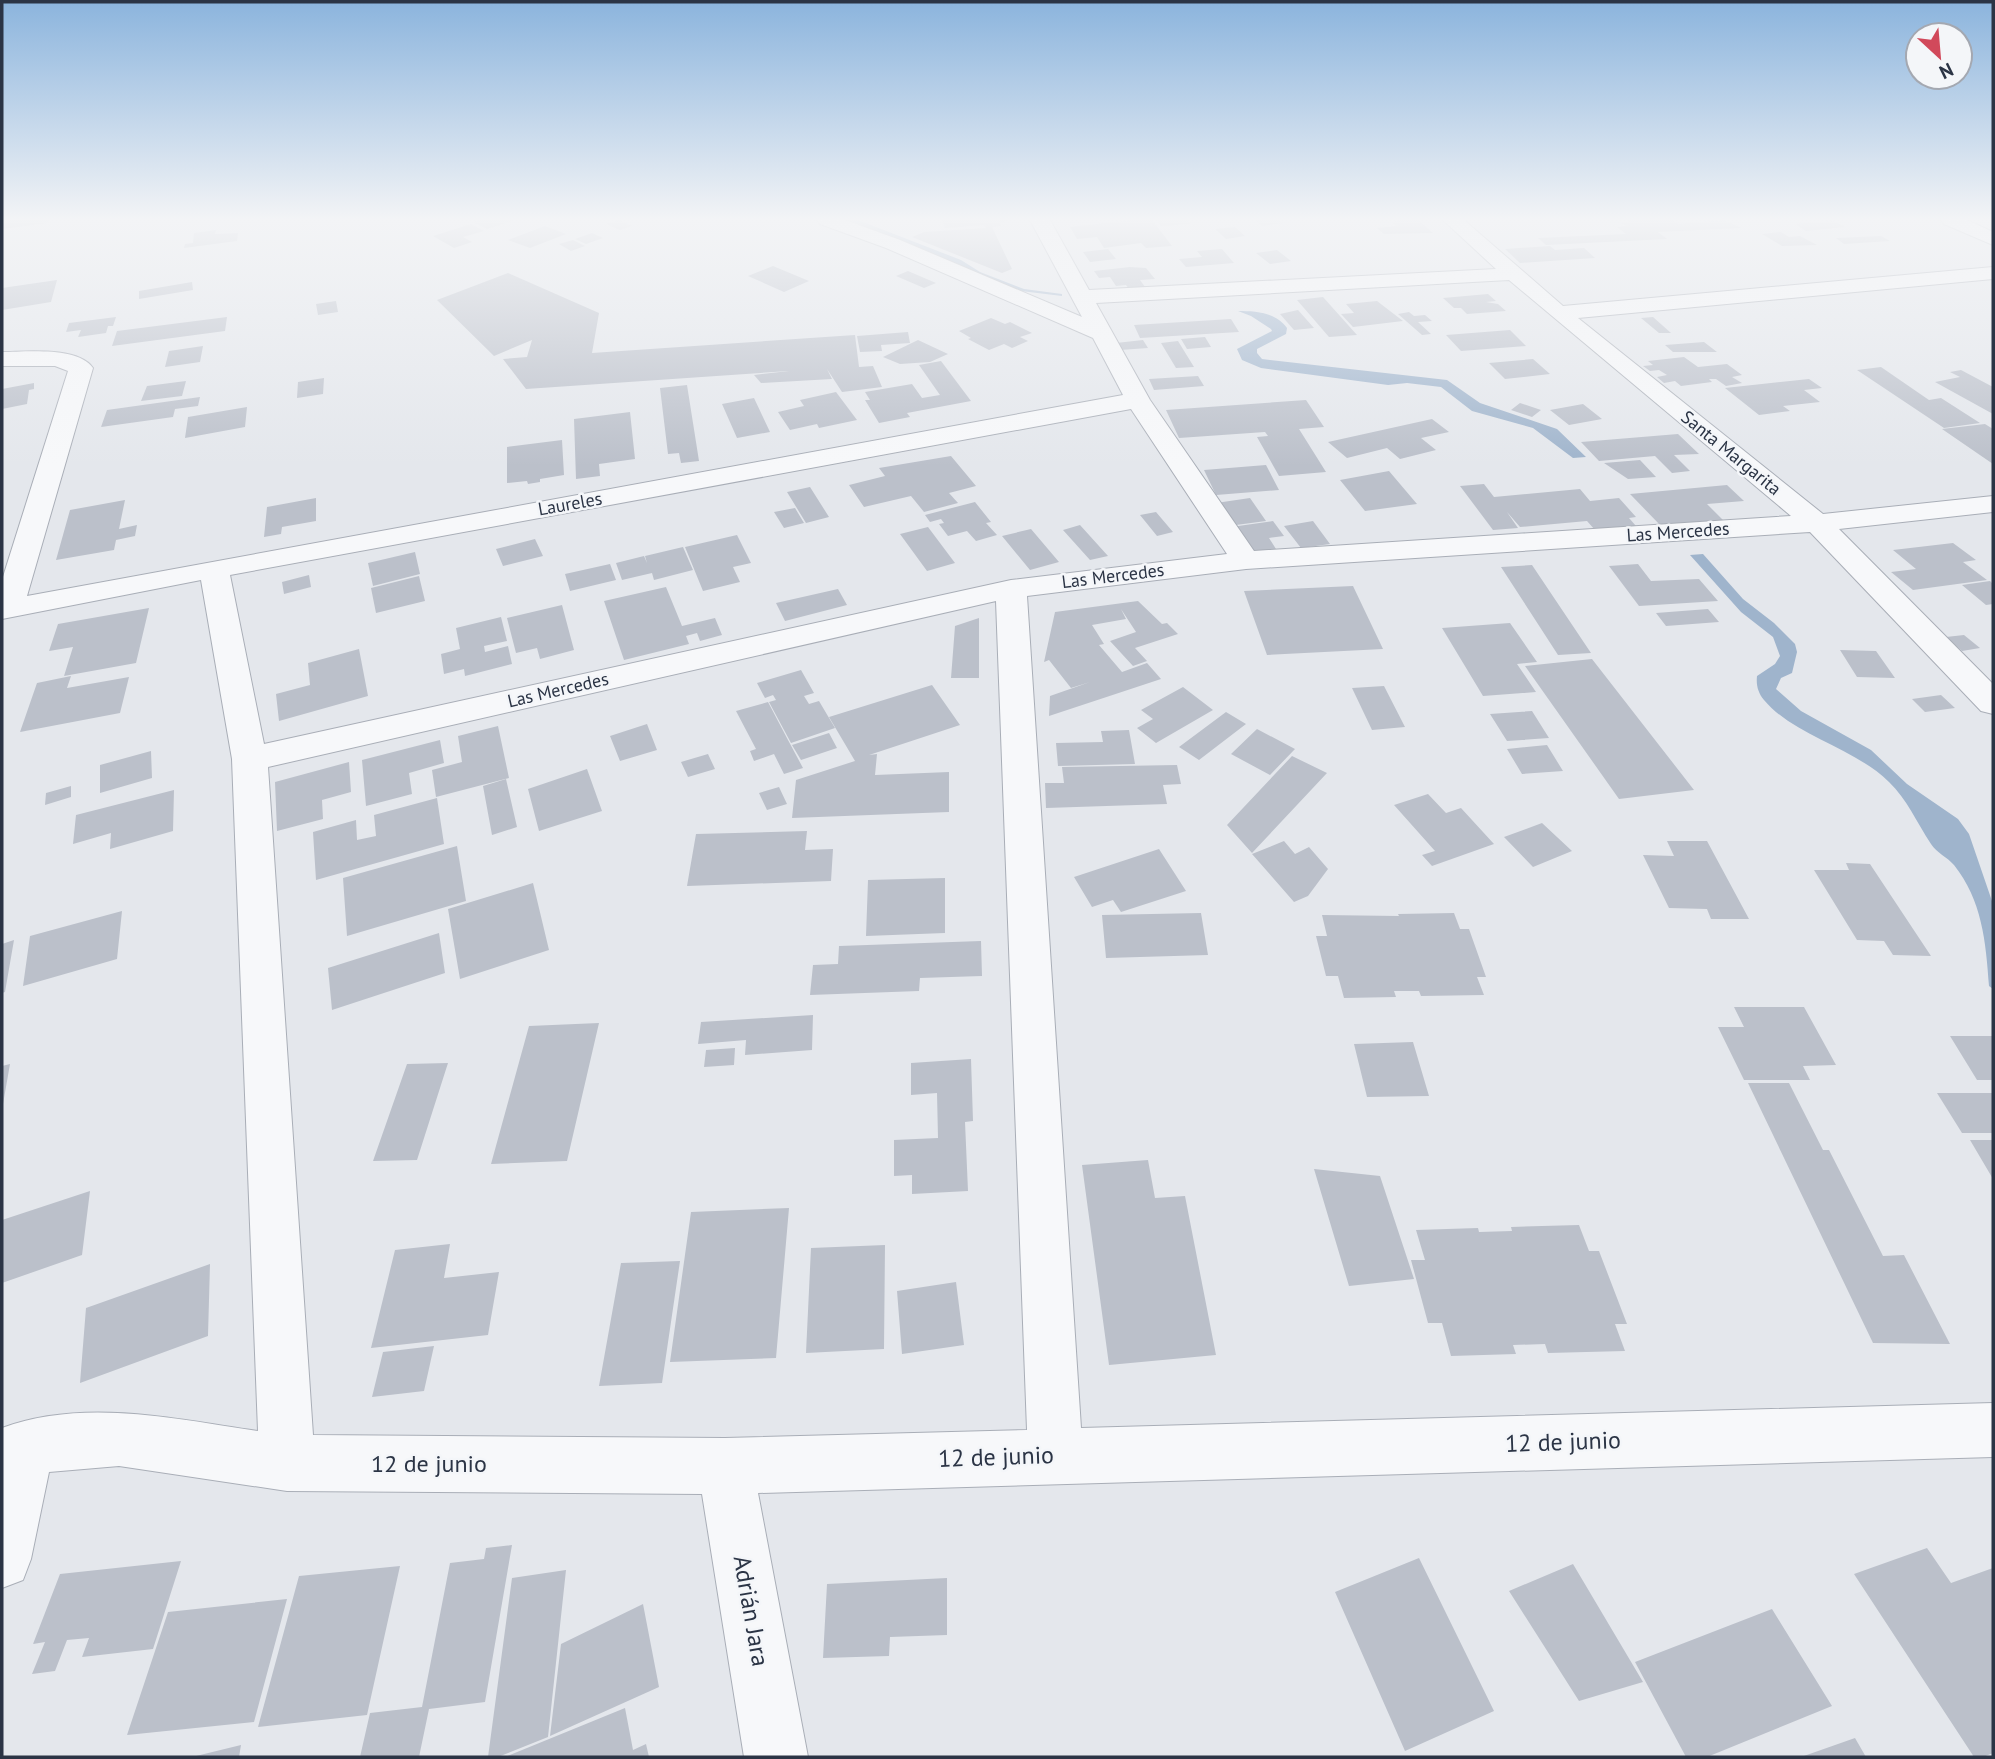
<svg xmlns="http://www.w3.org/2000/svg" width="1995" height="1759" viewBox="0 0 1995 1759" font-family="'PT Sans',sans-serif">
	<style>
		.water { fill: #9fb4cc }
		.building { fill: #bbc0ca }
		.lines { fill: none; stroke-linecap: round; stroke-linejoin: round }
		.minor-casing { stroke: #a9aeb7; stroke-width: 2 }
		.minor { fill: #f7f8fa; fill-rule: evenodd }
		.labels { text-anchor: middle; stroke-width: 5; stroke-linejoin: round; paint-order: stroke }
		.far-street-label { font-size: 18px; fill: #2b3445; stroke: #f4f6f9 }
		.near-street-label { font-size: 24px; fill: #2b3445; stroke: #f4f6f9 }
	</style>
	<rect width="100%" height="100%" fill="#e4e7ec"/>
	<path class="water" d="M844 220H858L961 260 980 272 1024 289 1062 294V296L1021 291Z
		M1238 311C1255 311 1276 312 1287 328L1286 334 1257 349V353L1262 359 1447 380 1480 403 1557 429 1586 457 1573 458 1533 428 1472 411 1441 387 1407 383 1388 385 1261 368 1242 360 1237 349 1272 331 1271 329 1251 316Z
		M1703 554 1743 599 1774 623 1795 644 1797 652 1792 673 1781 678 1776 689 1801 711 1871 750 1907 784 1958 819 1969 834 1993 904V989L1989 986C1986 942 1982 900 1954 865 1947 857 1937 853 1931 844 1917 823 1907 799 1889 782 1855 748 1794 736 1764 700 1758 693 1756 685 1757 676L1775 664 1780 656 1773 637 1741 612 1690 555Z"/>
	<path class="building" d="M2 220H49L48 223 2 229Z
		M479 220H516L487 229 473 222Z
		M619 220 632 226 620 230 606 224Z
		M942 220H1008L1000 223 1001 226 992 227 1012 269 1002 273 912 237 924 232 986 228 984 225 945 228Z
		M1132 220H1152L1172 246 1146 248 1141 243 1104 248 1097 237 1077 239 1070 227Z
		M1157 220H1188L1190 224 1161 226Z
		M1255 220H1280L1283 223 1262 226Z
		M1401 220H1418L1433 233 1384 234 1377 228 1396 226 1391 222Z
		M1627 220H1672L1678 224 1724 220 1741 228 1658 232 1667 239 1546 245 1538 238 1626 234 1617 227 1626 226 1621 223 1630 222Z
		M1834 221 1845 227 1806 231 1795 224Z
		M471 224 484 231 463 237 472 242 454 248 433 236Z
		M545 226 566 234 530 248 508 240Z
		M1235 227 1245 236 1226 239 1215 229Z
		M216 230 215 234 238 233 237 241 184 248 185 244 193 243 194 233Z
		M1781 232 1789 237 1800 236 1817 245 1782 246 1762 234Z
		M592 233 603 238 586 244 575 239Z
		M1881 236 1890 241 1844 244 1836 238Z
		M573 240 585 246 571 251 559 244Z
		M1550 246 1555 250 1584 248 1595 258 1520 263 1505 249Z
		M1108 249 1116 259 1090 262 1083 252Z
		M1222 249 1234 263 1186 267 1179 259 1202 257 1197 251Z
		M1277 250 1291 261 1270 264 1256 253Z
		M773 266 809 281 784 292 748 276Z
		M1130 267 1146 268 1155 279 1140 280 1148 291 1131 292 1126 285 1116 286 1110 277 1099 278 1094 271Z
		M908 271 936 283 924 288 896 276Z
		M508 273 599 313 592 353 855 335 859 367 873 366 882 387 842 392 827 369 832 379 761 383 754 375 789 371 526 389 503 359 527 357 532 340 494 356 437 300Z
		M57 280 51 302 2 310V288Z
		M192 282 193 290 139 299V291Z
		M1488 294 1496 301 1486 302 1498 304 1506 311 1467 314 1461 308H1454L1443 298Z
		M1323 297 1357 335 1329 337 1297 300Z
		M336 301 338 312 318 315 316 304Z
		M1377 301 1403 321 1353 327 1341 314 1354 313 1346 304Z
		M1298 310 1314 328 1294 330 1280 314Z
		M1409 312 1414 316 1425 315 1432 321 1418 322 1431 334 1422 335 1398 314Z
		M116 317 113 326H108L106 333 78 337 81 330 66 332 69 323Z
		M227 317 225 331 112 346 117 331Z
		M1653 317 1671 333H1659L1641 318Z
		M991 318 1005 324 1010 322 1032 333 1020 337 1028 341 1012 348 1004 344 989 350 968 339 971 338 959 331Z
		M1231 319 1239 332 1140 338 1134 325Z
		M1510 330 1526 346 1461 351 1446 335Z
		M908 332 910 343 881 345 882 351 860 352 857 336Z
		M1205 337 1211 347 1187 349 1181 339Z
		M918 340 948 354 930 362 900 364 883 357Z
		M1143 340 1148 348 1120 350 1116 343Z
		M1178 341 1194 367 1176 368 1161 343Z
		M1704 342 1717 352H1673L1665 345Z
		M203 346 200 362 165 367 169 351Z
		M1684 357 1698 367 1727 364 1742 375 1732 377 1742 383 1726 386 1716 379H1709L1712 382 1681 386 1675 381 1664 383 1657 377 1667 375 1659 370 1650 371 1643 366 1653 365 1648 361Z
		M1533 359 1550 374 1505 379 1489 363Z
		M941 361 971 401 907 413 910 417 879 423 865 400H870L865 392 912 384 922 398 940 395 919 365Z
		M1881 367 1929 400 1941 398 1980 423 1944 428 1857 370Z
		M1961 370 1993 387V414L1935 382 1960 377 1950 372Z
		M1198 376 1204 386 1154 390 1149 379Z
		M324 378 323 394 297 398 298 382Z
		M1809 379 1822 388 1804 390 1820 402 1783 406 1790 411 1759 415 1725 388Z
		M186 381 182 396 141 401 147 386Z
		M34 383V389L29 390 27 404 2 409V389Z
		M687 385 699 461 681 463 679 453 668 454 660 388Z
		M836 392 857 420 819 428 817 424 790 430 778 412 804 406 800 400Z
		M200 397 198 406 175 409 173 417 101 427 107 410Z
		M754 398 770 432 737 438 722 404Z
		M1306 400 1324 427 1299 429 1326 472 1279 476 1257 437 1268 436 1265 432 1179 438 1166 410Z
		M1520 403 1541 410 1532 417 1511 410Z
		M1583 404 1602 419 1569 425 1550 410Z
		M247 407 245 427 185 438 188 417Z
		M630 412 635 459 599 464 600 476 576 479 574 419Z
		M1432 419 1449 432 1421 438 1436 450 1400 459 1387 448 1347 458 1328 442Z
		M1985 424 1993 429V464L1942 429Z
		M1678 434 1699 454 1674 455 1690 471 1672 473 1655 456 1599 461 1581 442Z
		M562 440 564 475 540 479V482L528 484 527 481 507 483V447Z
		M951 456 976 486 949 493 958 503 924 512 911 496 864 507 849 485 885 476 879 468Z
		M1640 460 1656 477 1628 479 1604 463Z
		M1266 465 1279 490 1216 495 1204 470Z
		M1389 471 1417 504 1365 511 1340 480Z
		M1484 484 1494 497 1580 489 1590 501 1619 498 1636 517 1629 518 1636 526 1595 530 1587 521 1520 527 1507 512 1518 528 1493 530 1460 486Z
		M1727 485 1744 501 1707 504 1723 520 1661 526 1630 494Z
		M810 487 829 517 806 523 787 492Z
		M316 498V521L282 527 281 534 264 537 267 507Z
		M1250 498 1266 521 1236 525 1216 503Z
		M125 500 119 529 137 525 135 536 116 540 114 550 56 560 70 510Z
		M975 502 991 522 986 523 997 535 976 541 967 531 948 536 939 524 944 523 941 519 930 522 925 515Z
		M795 508 804 523 784 528 774 512Z
		M1156 512 1173 532 1157 536 1140 515Z
		M1273 521 1284 536 1269 538 1276 549 1249 553 1231 527Z
		M1313 521 1330 544 1301 548 1284 526Z
		M1080 525 1108 556 1090 560 1063 530Z
		M928 527 955 563 927 571 900 534Z
		M1031 529 1059 562 1030 570 1002 536Z
		M737 535 751 563 733 567 740 582 703 591 685 547Z
		M535 539 543 556 503 566 496 549Z
		M1953 543 1976 560 1963 562 1987 580 1913 590 1891 572 1916 569 1893 550Z
		M683 547 693 570 654 580 652 573 622 580 616 563 644 556 647 563 645 556Z
		M415 552 420 574 373 586 368 563Z
		M610 564 616 580 570 591 565 574Z
		M1638 564 1651 581 1699 579 1718 601 1639 606 1609 566Z
		M1532 565 1591 653 1558 655 1501 567Z
		M309 575 311 587 284 594 282 582Z
		M419 576 425 601 376 613 371 588Z
		M1990 581 1993 584V604L1986 605 1962 585Z
		M1353 586 1383 649 1267 655 1244 591Z
		M666 587 682 626 715 618 722 635 700 641 697 633 686 636 689 644 624 660 604 601Z
		M838 589 847 605 785 621 776 603Z
		M1138 601 1162 624 1167 623 1178 634 1135 648 1147 661 1133 666 1110 641 1136 632 1121 609 1126 619 1092 625 1104 644 1099 645 1122 672 1147 663 1161 679 1049 716 1050 696 1090 682 1071 688 1049 660 1044 662 1055 612Z
		M562 605 574 650 540 659 537 648 516 653 507 618Z
		M149 608 136 663 64 676 73 647 49 651 58 624Z
		M1708 609 1719 622 1666 626 1656 613Z
		M501 617 507 641 484 646 485 652 508 646 512 664 465 676 464 669 444 674 441 654 460 649 456 628Z
		M979 618V678H951L955 626Z
		M1510 623 1537 662 1517 664 1536 692 1483 696 1442 628Z
		M1964 635 1980 648 1962 651 1946 637Z
		M359 649 368 696 279 721 276 694 310 685 308 663Z
		M1840 650 1876 651 1895 678 1857 677Z
		M1592 659 1694 790 1619 799 1525 666Z
		M801 670 814 693 804 696 809 704 819 701 835 728 791 743 769 702 776 700 773 695 765 698 757 683Z
		M71 676 67 688 129 677 120 713 20 732 37 683Z
		M932 685 960 725 869 755 877 754 875 775 949 772V812L792 818 796 780 855 761 829 717Z
		M1384 686 1405 727 1372 730 1352 688Z
		M1183 687 1213 710 1156 743 1137 728 1153 719 1141 710Z
		M1941 695 1955 708 1925 712 1912 699Z
		M768 702 788 740 803 768 784 774 774 754 754 761 750 751 756 749 736 711Z
		M1532 711 1549 738 1507 741 1490 714Z
		M1226 712 1246 724 1199 760 1179 747Z
		M647 724 657 750 620 761 610 736Z
		M498 726 509 778 436 797 432 770 462 762 458 736Z
		M1257 729 1295 749 1270 775 1231 754Z
		M1129 730 1135 764 1058 766 1056 743 1103 742 1101 731Z
		M829 733 837 748 801 760 792 745Z
		M440 740 444 763 409 773 412 794 366 806 362 760Z
		M1547 745 1563 771 1522 774 1507 749Z
		M151 751 152 778 100 793V765Z
		M708 754 715 769 688 777 681 762Z
		M1292 756 1327 773 1252 853 1227 825Z
		M349 762 351 792 322 800 323 819 277 831 275 782Z
		M1177 765 1181 784 1163 785 1167 804 1046 808 1045 783H1064L1062 767Z
		M587 769 602 811 539 831 528 789Z
		M506 779 517 827 492 835 483 786Z
		M71 786V797L45 805 46 793Z
		M779 787 787 804 767 810 759 793Z
		M174 790 173 831 110 849 111 833 73 844 76 815Z
		M1428 794 1446 813 1461 808 1494 844 1432 866 1422 855 1435 851 1394 805Z
		M437 798 444 844 316 880 313 832 356 820 357 840 376 836 374 815Z
		M1542 823 1572 851 1533 867 1504 837Z
		M807 831 805 850 833 849 831 881 687 886 696 834Z
		M1284 841 1295 854 1309 847 1328 869 1308 896 1294 902 1252 854Z
		M1667 841H1707L1749 919H1711L1707 909 1669 908 1643 855 1674 856Z
		M457 846 466 901 347 936 343 878Z
		M1159 849 1186 891 1121 912 1113 900 1092 907 1074 877Z
		M1846 863 1870 864 1931 956 1893 955 1884 941 1857 940 1814 870H1849Z
		M945 878V933L866 936 868 880Z
		M533 883 549 950 460 979 448 909Z
		M122 911 117 959 23 986 30 936Z
		M1201 913 1208 955 1106 958 1102 915Z
		M1454 913 1460 929H1469L1486 977H1477L1484 995 1421 996 1419 991H1394L1396 997 1344 998 1338 976H1326L1316 936H1327L1322 915 1399 916 1398 914Z
		M439 933 445 973 332 1010 328 968Z
		M14 940 5 992 2 993V944Z
		M981 941 982 976 920 978 919 991 810 995 813 965 838 964 839 946Z
		M1734 1007H1804L1836 1065 1803 1066 1810 1080H1744L1718 1027H1744Z
		M813 1015 812 1050 745 1055 746 1040 698 1044 701 1022Z
		M599 1023 567 1161 491 1164 529 1026Z
		M1950 1036H1993V1080H1977Z
		M1413 1042 1429 1096 1367 1097 1354 1044Z
		M735 1048 734 1065 704 1067 706 1050Z
		M971 1059 973 1121 965 1122 968 1191 912 1194V1175L894 1176V1140L938 1138 937 1093 911 1095V1063Z
		M448 1063 417 1160 373 1161 407 1064Z
		M10 1064 3 1104H2V1066Z
		M1748 1083H1789L1823 1150H1829L1883 1256 1904 1255 1950 1344 1873 1343Z
		M1937 1093H1993V1133H1962Z
		M1970 1140H1993V1179Z
		M1148 1160 1155 1198 1185 1196 1216 1355 1109 1365 1082 1165Z
		M1314 1169 1380 1176 1414 1279 1349 1286Z
		M90 1191 82 1255 2 1283V1220Z
		M789 1208 776 1358 670 1362 691 1212Z
		M1579 1225 1589 1251H1599L1627 1324H1615L1625 1351 1548 1353 1545 1344 1513 1345 1516 1354 1451 1356 1442 1323H1428L1411 1260H1425L1416 1230 1478 1228 1479 1232 1512 1231 1511 1227Z
		M450 1244 444 1278 499 1272 488 1335 371 1348 395 1250Z
		M885 1245 884 1349 806 1353 811 1248Z
		M680 1261 662 1383 599 1386 621 1263Z
		M210 1264 208 1336 80 1383 86 1308Z
		M956 1282 964 1345 902 1354 897 1291Z
		M434 1346 424 1391 372 1397 383 1352Z
		M512 1545 485 1702 429 1709 419 1757H360L370 1713 422 1707 450 1563 484 1559 486 1548Z
		M1927 1548 1951 1583 1993 1568V1753L1983 1757H1974L1854 1574Z
		M1419 1558 1494 1711 1405 1751 1335 1592Z
		M181 1561 153 1649 82 1657 89 1638 67 1640 55 1671 32 1674 45 1642 33 1644 60 1574Z
		M1573 1564 1643 1682 1579 1701 1509 1591Z
		M400 1566 367 1715 258 1727 299 1576Z
		M566 1570 548 1737 498 1757H488L512 1578Z
		M947 1578V1635L890 1637 889 1656 823 1658 827 1584Z
		M287 1599 254 1722 127 1735 168 1612Z
		M643 1604 659 1687 550 1736 561 1644Z
		M1772 1609 1832 1706 1707 1757H1686L1635 1662Z
		M625 1708 633 1750 646 1744 649 1757H505Z
		M1855 1738 1866 1757H1801Z
		M241 1745 239 1757H196V1756Z"/>
	<g class="lines">
		<defs>
			<path id="minor" d="M817 220H845L900 240 1082 317 1030 220H1050L1089 290 1496 269 1443 220H1464L1563 306 1993 267V279L1578 318 1823 514 1993 496V512L1839 529 1993 684V714L1981 711 1810 532 1246 569 1027 596 1081 1428 1993 1403V1457L758 1493 808 1757H744L702 1494 287 1491 119 1466 49 1472 31 1559 23 1580 2 1588V1428C84 1398 174 1419 258 1431L232 759 201 580 2 619V580L68 371 55 366H2V352C25 352 78 346 93 368L27 596 1123 395 1093 338 886 248 820 224ZM1509 280 1791 516 1254 551 1150 400 1096 303ZM1131 409 1227 554 1011 580 264 744 230 575ZM996 601 1027 1430 725 1438 313 1435 268 767Z
				M1941 220H1967L1993 232V245L1944 224Z"/>
		</defs>
		<use href="#minor" class="minor-casing"/>
		<use href="#minor" class="minor"/>
	</g>
	<linearGradient id="sky" x2="0" y2="1"><stop stop-color="#8bb4dd"/><stop offset="0.47" stop-color="#f3f4f6"/><stop offset="1" stop-color="#f3f4f6" stop-opacity="0"/></linearGradient>
	<rect width="1995" height="466" fill="url(#sky)"/>
	<g class="labels">
		<g class="far-street-label">
			<text transform="translate(1731 453) rotate(39)" y="6">Santa Margarita</text>
			<text transform="translate(570 504) rotate(-10)" y="6">Laureles</text>
			<text transform="translate(1678 532) rotate(-4)" y="6">Las Mercedes</text>
			<text transform="translate(1113 576) rotate(-7)" y="6">Las Mercedes</text>
			<text transform="translate(558 690) rotate(-13)" y="6">Las Mercedes</text>
		</g>
		<g class="near-street-label">
			<text transform="translate(1563 1442) rotate(-2)" y="8">12 de junio</text>
			<text transform="translate(996 1457) rotate(-2)" y="8">12 de junio</text>
			<text x="429" y="1472">12 de junio</text>
			<text transform="translate(751 1611) rotate(80)" y="8">Adrián Jara</text>
		</g>
	</g>
	<rect width="1995" height="1759" fill="none" stroke="#2b3445" stroke-width="7"/>
	<g transform="translate(1939 56) rotate(154)"><circle r="33" fill="#f4f6f9" stroke="#a4a8b1" stroke-width="2"/>
	<path d="M0-5L12 26L0 18L-12 26Z" fill="#d1495b"/>
	<text y="-10" font-size="19" font-weight="bold" text-anchor="middle" fill="#2b3445">N</text>
	</g>
</svg>
